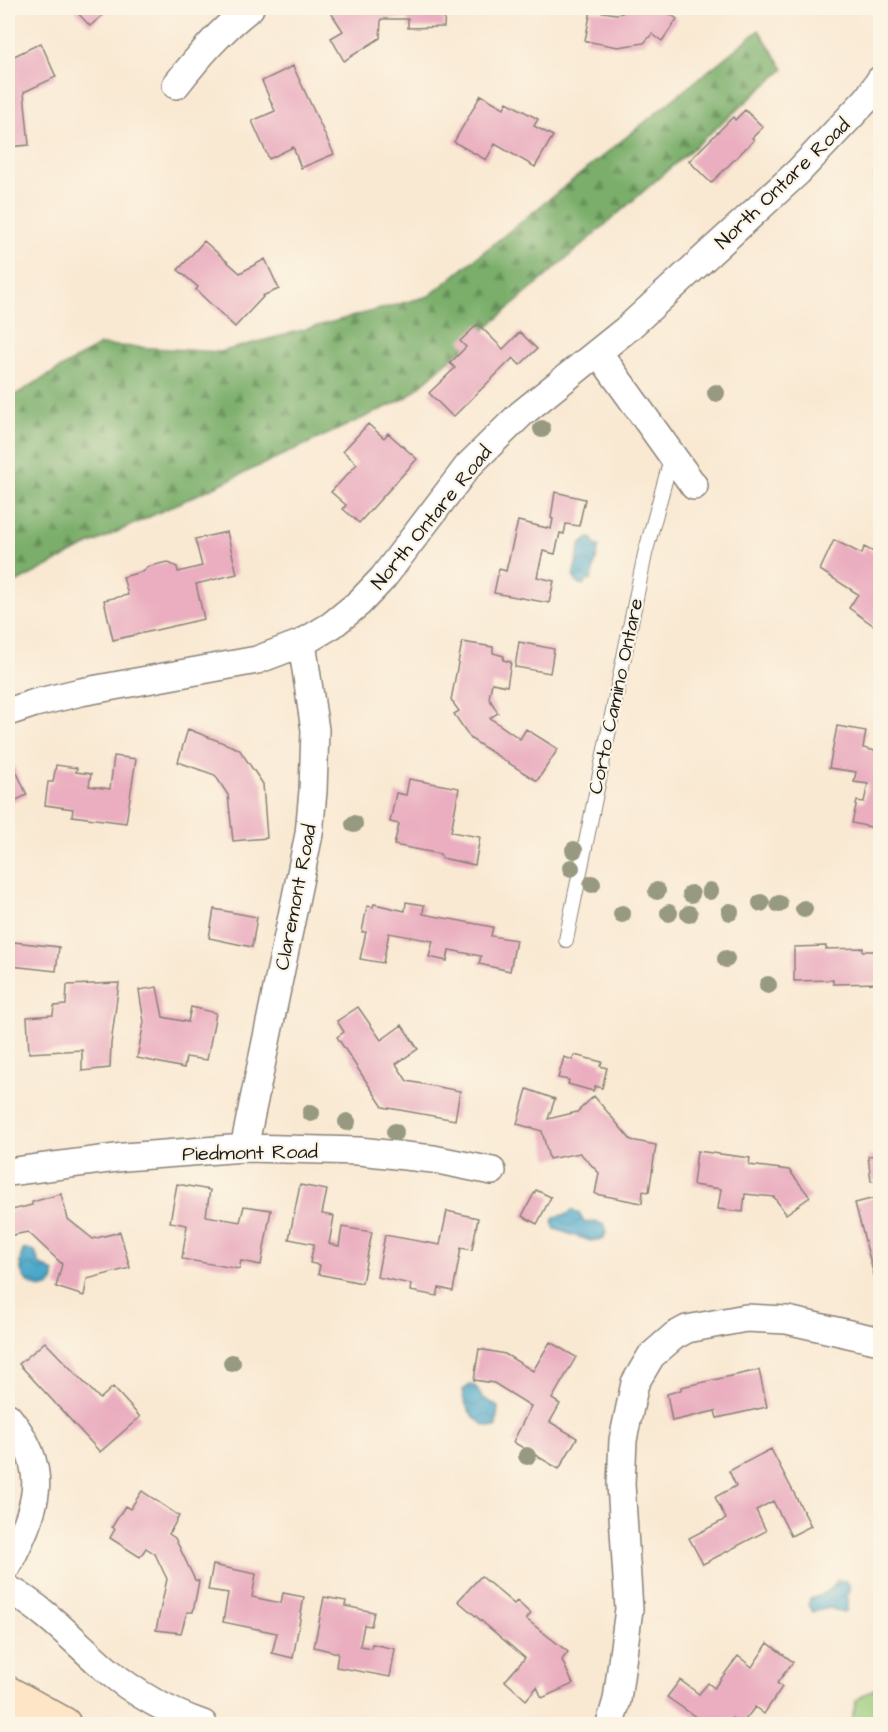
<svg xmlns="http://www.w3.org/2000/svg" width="888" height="1732" viewBox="0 0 888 1732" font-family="'Architects Daughter',sans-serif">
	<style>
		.forest { fill: url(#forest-firs); stroke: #4b6544; stroke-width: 1.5 }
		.park { fill: url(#park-tufts); stroke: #5a734c; stroke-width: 1.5 }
		.water { fill: url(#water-waves); stroke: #346273; stroke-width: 1.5 }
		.building { fill: #eaaec0 }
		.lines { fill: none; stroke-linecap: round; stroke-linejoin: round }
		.service-casing { stroke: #8a8278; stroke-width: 16 }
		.minor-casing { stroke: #8a8278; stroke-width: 30 }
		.secondary-casing { stroke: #8a8278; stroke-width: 36 }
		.service { stroke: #fff; stroke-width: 14 }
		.minor { stroke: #fff; stroke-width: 27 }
		.secondary { stroke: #fee5c5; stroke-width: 33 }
		.tree { fill: #979a80 }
		.labels { text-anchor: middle; stroke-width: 4.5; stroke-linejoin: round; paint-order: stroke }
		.street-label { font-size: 20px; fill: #1c1c1c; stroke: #fcf5e5 }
	</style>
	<defs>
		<pattern id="forest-firs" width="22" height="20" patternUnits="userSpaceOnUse" patternTransform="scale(1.5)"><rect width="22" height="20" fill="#7aae6b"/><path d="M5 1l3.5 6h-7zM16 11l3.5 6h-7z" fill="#638d57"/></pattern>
		<pattern id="park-tufts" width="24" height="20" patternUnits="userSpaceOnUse" patternTransform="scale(1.5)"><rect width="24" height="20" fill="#98ca7b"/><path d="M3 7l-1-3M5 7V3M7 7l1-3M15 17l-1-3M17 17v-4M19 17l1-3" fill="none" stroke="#82ad6a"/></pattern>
		<pattern id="water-waves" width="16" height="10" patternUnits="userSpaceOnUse" patternTransform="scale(1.5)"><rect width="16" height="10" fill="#4ba8ca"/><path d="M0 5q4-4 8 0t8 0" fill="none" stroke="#3e88a3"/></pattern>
	</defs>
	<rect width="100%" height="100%" fill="#fcf5e5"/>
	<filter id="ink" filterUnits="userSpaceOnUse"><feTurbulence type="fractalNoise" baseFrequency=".0167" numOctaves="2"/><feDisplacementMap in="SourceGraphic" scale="12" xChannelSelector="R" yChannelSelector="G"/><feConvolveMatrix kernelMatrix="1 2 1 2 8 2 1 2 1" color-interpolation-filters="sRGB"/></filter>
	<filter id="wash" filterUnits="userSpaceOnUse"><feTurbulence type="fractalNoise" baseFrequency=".008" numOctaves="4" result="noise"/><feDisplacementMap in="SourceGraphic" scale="24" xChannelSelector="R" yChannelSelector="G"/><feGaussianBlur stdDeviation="1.35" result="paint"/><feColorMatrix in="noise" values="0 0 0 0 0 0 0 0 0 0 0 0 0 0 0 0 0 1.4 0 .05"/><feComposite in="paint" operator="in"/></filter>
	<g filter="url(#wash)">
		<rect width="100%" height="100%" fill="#f9e9d3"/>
		<path class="forest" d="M759 30 784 69 406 398 80 549 8 587V399L100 345 220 352 429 296Z"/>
		<path class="park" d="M880 1685V1724H851L856 1700Z"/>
		<path class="water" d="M875 175H880V224H873Z
			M589 538 593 539 595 545 599 546 591 580 588 579 584 585 578 584 573 576 581 542H584Z
			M572 1210 579 1213 584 1222 595 1221 604 1225 606 1233 603 1239 590 1241 555 1229 552 1222 554 1217 568 1214Z
			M28 1249 35 1251 39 1264 54 1272C58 1303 8 1286 23 1250Z
			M470 1385 475 1386 483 1398 498 1407 496 1427C480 1430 461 1406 463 1390Z
			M837 1580 845 1581 850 1586V1591L847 1596V1610L843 1613 830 1608 813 1612 808 1605 810 1599C824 1593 830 1594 837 1580Z"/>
		<g id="blocks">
			<path class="building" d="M73 8H111L90 26Z
				M328 8H445L444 27 408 28V19H381L380 38 344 61 331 38 343 31Z
				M626 8H670L667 12 677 19 662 41 652 34 644 43 618 47 585 41 591 10 616 14 622 13Z
				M41 43 56 77 24 92 29 145 8 147V59Z
				M293 66 334 154 301 168 293 147 269 159 252 121 275 111 262 81Z
				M481 95 504 108 507 102 538 119 534 126 553 136 535 167 495 144 486 160 454 142Z
				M745 110 763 127 752 138 754 140 711 183 689 161 733 117 735 120Z
				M204 241 240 273 265 259 279 289 262 296 263 297 235 327 196 290 198 287 178 270Z
				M478 324 503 349 520 332 537 349 520 365 513 358 453 417 429 393 455 368 450 363 466 347 460 341Z
				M368 424 384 438 388 433 417 459 359 523 343 509 346 505 331 492 357 464 343 451Z
				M555 492 585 499 579 526 566 524 564 534 560 533 555 554 543 551 537 577 554 581 549 603 494 593 499 569 506 571 518 521 551 529 553 519 551 518Z
				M227 532 237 574 196 584 204 619 113 640 104 600 128 595 123 577 144 571 147 567 167 562 177 567 178 572 202 566 195 539Z
				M834 540 862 554 864 547 880 555V630L849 608 858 594 820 570Z
				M462 642 493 647V653L504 656 503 660 511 662 507 686 492 683 489 698 498 713 490 718 520 739 526 729 558 749 537 781 471 739 454 714 459 711 451 700Z
				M519 642 554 649 550 673 515 667Z
				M837 726 866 731 863 748 880 752V829L852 823 857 801 864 802 868 784 854 782 856 772 829 768Z
				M188 729 239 749 263 784 267 838 233 841 228 795 215 775 178 762Z
				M114 756 136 759 126 823 72 816 73 809 45 805 48 782H53L56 765 77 768 76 772 91 774 89 786 110 789Z
				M13 764 27 795 8 804V766Z
				M409 779 459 788 451 832 480 837 475 865 442 858 440 854 394 845 399 824 390 822 396 793 406 795Z
				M406 902 424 905 423 914 493 927 491 936 516 940 510 971 479 964 481 956 449 950 447 961 429 957 433 941 389 933 383 963 360 959 366 932H362L367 906 373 907 374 904 405 911Z
				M214 909 257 917 252 947 209 938Z
				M14 942 59 947 56 971 11 966Z
				M826 946V949L863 948V951H880V983L833 984V980L794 981V947Z
				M119 983 111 1044 110 1068 82 1071V1050L29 1053 27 1017 53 1015 54 1006 66 1005 67 985Z
				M157 987 163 1017 188 1022 191 1007 216 1013 207 1060 186 1057 184 1068 137 1058 144 1022 139 990Z
				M358 1007 381 1040 402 1025 418 1049 396 1064 407 1081 460 1091 455 1120 383 1107 337 1037 344 1032 337 1021Z
				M574 1055 602 1062 600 1066 607 1068 602 1088 595 1086 593 1091 568 1084 569 1080 558 1078 564 1057 573 1060Z
				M527 1089 555 1099 548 1119 577 1112 594 1096 631 1140 656 1145 649 1192 643 1191 642 1203 595 1194 599 1173 580 1153 549 1159 542 1131 517 1124Z
				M697 1151 750 1158 749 1165 789 1170 810 1197 786 1214 774 1197 745 1194 743 1212 718 1209 721 1189 693 1185Z
				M880 1155V1180L871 1181 868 1156Z
				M177 1184 210 1190 206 1216 240 1222 244 1206 271 1210 261 1265 241 1261 239 1269 182 1259 187 1225 170 1222Z
				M300 1185 327 1190 322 1214 334 1216 329 1244 339 1246 342 1227 372 1232 362 1283 318 1274 320 1265 310 1263 314 1244 289 1239Z
				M536 1190 551 1197 537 1224 522 1216Z
				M61 1194 68 1219 93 1239 120 1232 130 1268 87 1279 84 1296 56 1287 62 1264 28 1232 8 1236V1211L32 1205V1202Z
				M879 1197 880 1204V1277L875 1279 855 1203Z
				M447 1211 478 1218 472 1250 461 1248 453 1291 439 1288 437 1296 410 1291 411 1284 377 1277 385 1235 440 1245Z
				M45 1342 100 1399 113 1387 140 1417 100 1452 19 1364Z
				M550 1342 576 1357 552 1399 560 1404 550 1422 577 1438 559 1469 513 1442 531 1406 494 1383 474 1380 479 1349 505 1354 533 1371Z
				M759 1370 767 1407 717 1418 715 1411 672 1421 667 1394 681 1390V1387Z
				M771 1449 811 1526 791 1536 773 1501 756 1510 766 1531 703 1564 689 1538 726 1519 715 1497 736 1486 729 1471Z
				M142 1491 179 1516 169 1534 175 1538 195 1580 199 1581 193 1612H187L181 1633 156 1630 167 1579 155 1554 146 1548 140 1557 110 1538 115 1529 112 1527 125 1506 130 1509Z
				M213 1565 256 1574 252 1597 281 1603 283 1593 304 1597 293 1658 272 1653 277 1633 223 1622 228 1593 208 1590Z
				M481 1576 514 1604 517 1601 531 1614 526 1619 568 1652 562 1660 573 1684 542 1698 537 1687 526 1700 505 1681 525 1658 458 1601Z
				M324 1597 346 1601 345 1606 374 1612 371 1626 364 1625 360 1646 371 1648 372 1644 395 1649 390 1677 336 1667 338 1653 314 1647Z
				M768 1643 793 1662 777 1683 782 1687 764 1714 755 1707 742 1724 732 1718 728 1724H706L667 1697 680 1680 699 1694 708 1683 714 1688 738 1656 752 1667Z"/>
		</g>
	</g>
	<g filter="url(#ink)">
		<use href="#blocks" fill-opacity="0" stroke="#8a8278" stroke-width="1.5"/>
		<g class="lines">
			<defs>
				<path id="service" d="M566 940 645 554 672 455"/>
				<path id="minor" d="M176 85C199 56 221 30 250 8
					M598 352 694 486
					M8 712 35 703 81 692 257 660 302 643 332 625 359 603 383 578 468 466 521 414 628 328 798 172 868 98 880 80
					M244 1148 309 834 313 791 315 730 302 643
					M8 1172 124 1157 244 1148 359 1151 433 1159 492 1171
					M8 1417C53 1472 36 1508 8 1565
					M8 1589C45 1609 75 1642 107 1670 136 1694 168 1712 203 1724
					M610 1724 617 1700 629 1609 621 1484 623 1440 635 1383 651 1356 674 1336 687 1329 746 1318 787 1320 880 1341"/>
				<path id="secondary" d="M8 1693 64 1724"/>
			</defs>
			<use href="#service" class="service-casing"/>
			<use href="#minor" class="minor-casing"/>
			<use href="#secondary" class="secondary-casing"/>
			<use href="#service" class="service"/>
			<use href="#minor" class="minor"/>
			<use href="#secondary" class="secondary"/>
		</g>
		<g class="tree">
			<circle cx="716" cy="393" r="9"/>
			<circle cx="542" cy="429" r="9"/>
			<circle cx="354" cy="824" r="9"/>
			<circle cx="574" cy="850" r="9"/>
			<circle cx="571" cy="868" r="9"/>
			<circle cx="592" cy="884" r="9"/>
			<circle cx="657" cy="891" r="9"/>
			<circle cx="710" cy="891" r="9"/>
			<circle cx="691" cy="894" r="9"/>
			<circle cx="761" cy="903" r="9"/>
			<circle cx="779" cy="904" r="9"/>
			<circle cx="804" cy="909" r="9"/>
			<circle cx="730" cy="912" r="9"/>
			<circle cx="669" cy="913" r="9"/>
			<circle cx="622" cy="914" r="9"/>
			<circle cx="689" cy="914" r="9"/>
			<circle cx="726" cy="959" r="9"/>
			<circle cx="768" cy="985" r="9"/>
			<circle cx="311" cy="1113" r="9"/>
			<circle cx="347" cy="1122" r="9"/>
			<circle cx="395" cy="1132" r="9"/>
			<circle cx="232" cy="1363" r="9"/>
			<circle cx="527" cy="1456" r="9"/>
		</g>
	</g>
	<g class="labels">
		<g class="street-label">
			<text transform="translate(782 183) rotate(-44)" y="7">North Ontare Road</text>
			<text transform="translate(431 517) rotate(-51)" y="7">North Ontare Road</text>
			<text transform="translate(615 696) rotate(-78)" y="7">Corto Camino Ontare</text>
			<text transform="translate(295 897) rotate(-79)" y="7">Claremont Road</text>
			<text transform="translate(250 1152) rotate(-1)" y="7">Piedmont Road</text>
		</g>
	</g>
	<rect width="888" height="1732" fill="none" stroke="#fcf5e5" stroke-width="30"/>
</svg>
